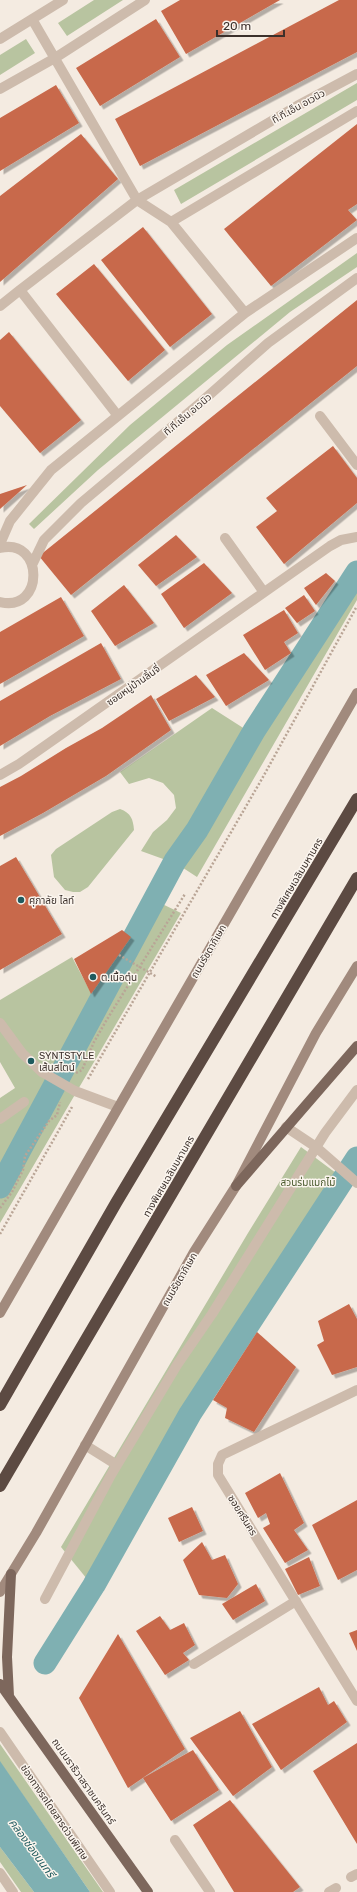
<svg xmlns="http://www.w3.org/2000/svg" width="357" height="1892" viewBox="0 0 357 1892" font-family="Rubik,'Noto Sans Thai',sans-serif">
	<style>
		.green { fill: #b8c4a0 }
		.water { fill: #7fb0b2 }
		.lines { fill: none; stroke-linecap: round; stroke-linejoin: round }
		.canal { stroke: #7fb0b2; stroke-width: 23 }
		.building { fill: #c8694b; filter: url(#shadow) }
		.path { stroke: #b9a596; stroke-width: 2.5; stroke-dasharray: 2 2; stroke-linecap: butt }
		.service { stroke: #cdbbac; stroke-width: 10 }
		.minor { stroke: #cdbbac; stroke-width: 10 }
		.secondary { stroke: #a18a7d; stroke-width: 10 }
		.primary { stroke: #7d675c; stroke-width: 10 }
		.motorway { stroke: #5c4a42; stroke-width: 12 }
		.service-bridge { stroke: #cdbbac; stroke-width: 10 }
		.poi-dot { fill: #1f5a5e; stroke: #fbf5ee; stroke-width: 1.5 }
		.labels { text-anchor: middle; stroke-width: 3; stroke-linejoin: round; paint-order: stroke }
		.street-label { font-size: 10px; fill: #3b302b; stroke: #fbf5ee }
		.poi-label { font-size: 10px; fill: #3b302b; stroke: #fbf5ee; text-anchor: start }
		.park-label { font-size: 10px; fill: #4a5a2e; stroke: #fbf5ee }
		.water-label { font-size: 11px; font-style: italic; fill: #1f5a5e; stroke: #fbf5ee }
	</style>
	<defs>
		<filter id="shadow"><feDropShadow dx="3.5" dy="3.5" stdDeviation="0" flood-color="#0004"/></filter>
	</defs>
	<rect width="100%" height="100%" fill="#f4ebe1"/>
	<path class="green" d="M94 0H123L67 36 58 23Z
		M26 39 35 53 0 75V55Z
		M357 83V100L181 204 174 190Z
		M357 253V267L290 312 98 470 34 529 29 524 130 425 227 345Z
		M357 563V600L197 877 177 864 141 851 153 832 167 820 176 808 174 795 163 783 149 778 129 784 120 772 212 708 248 731Z
		M120 809C131 813 133 819 134 830L88 887 80 892H73L65 890 54 877 51 855 56 849 112 812Z
		M158 902 181 913 0 1223V1098L15 1088 0 1062V1000L72 957 97 1004Z
		M301 1147 340 1176 159 1456 87 1579 61 1547 248 1233Z
		M0 1744 103 1892H90L0 1762Z
		M0 1847 34 1892H21L0 1862Z"/>
	<path class="water" d="M0 1761 90 1892H34L0 1847Z"/>
	<g class="lines">
		<path class="canal" d="M0 1187 175 861 197 830 254 731 357 572
			M45 1663 94 1585 190 1414 357 1158"/>
	</g>
	<path class="building" d="M180 0H280L186 54 161 11Z
		M339 0H357V52L140 166 115 119Z
		M156 19 180 57 100 106 76 68Z
		M56 85 79 123 0 171V118Z
		M357 124V204L348 210 357 220 271 286 224 229Z
		M81 134 118 179 0 282V196Z
		M143 227 212 314 170 347 101 260Z
		M94 264 165 350 128 381 56 294Z
		M357 300V366L71 595 39 556Z
		M9 332 81 420 40 453 0 406V340Z
		M333 446 357 478V503L284 564 256 527 277 511 266 498Z
		M27 485 0 509V494Z
		M176 535 197 557 156 586 138 565Z
		M204 563 232 593 184 628 161 594Z
		M326 573 335 581 316 605 304 588Z
		M124 585 154 623 115 646 91 611Z
		M304 595 315 611 297 623 285 608Z
		M61 597 84 636 0 684V632Z
		M284 610 298 633 284 642 291 653 265 670 243 635Z
		M101 643 121 679 50 716 0 746V701Z
		M244 653 269 680 226 706 206 675Z
		M196 675 215 697 169 721 156 699Z
		M151 695 171 730 106 776 43 813 0 836V787L21 776 66 748 102 728Z
		M16 857 62 934 0 970V866Z
		M122 930 131 937 91 994 74 959Z
		M349 1304 357 1319V1367L332 1375 317 1345 324 1341 318 1321Z
		M257 1332 296 1367 254 1432 225 1418 227 1408 213 1400Z
		M280 1473 304 1523 294 1530 308 1550 285 1563 263 1528 270 1524 266 1513 258 1518 245 1493Z
		M357 1500V1570L338 1580 312 1525Z
		M192 1507 203 1531 179 1542 168 1518Z
		M202 1542 212 1560 225 1555 238 1584 227 1598 199 1595 183 1560Z
		M309 1557 320 1586 298 1595 285 1569Z
		M256 1584 265 1601 233 1620 222 1604Z
		M160 1616 170 1630 184 1623 195 1645 183 1653 189 1660 165 1675 136 1631Z
		M357 1630V1651L349 1633Z
		M118 1634 185 1749 128 1788 79 1698Z
		M319 1687 328 1705 334 1701 347 1722 281 1770 252 1724Z
		M240 1711 272 1767 233 1796 190 1738Z
		M357 1743V1844L313 1771Z
		M193 1750 219 1790 171 1821 143 1778Z
		M230 1800 300 1887 293 1892H234L193 1825Z"/>
	<g class="lines">
		<path class="path" d="M119 955 157 977
			M76 1073 82 1070 94 1042 106 1021 185 894
			M88 1079 263 777 357 606
			M0 1208 12 1192 23 1170 25 1156 49 1121 57 1115 60 1102
			M0 1234 72 1107"/>
		<path class="service" d="M320 416 357 465
			M225 538 263 591
			M0 1023 22 1053 42 1072
			M75 1091 118 1107
			M0 1119 24 1102
			M286 1127 316 1147 357 1183
			M85 1445 117 1465
			M45 1599 111 1475 177 1365 212 1314 325 1133 357 1090
			M0 1732 110 1892
			M175 1840 210 1892
			M0 1873 13 1892
			M351 1877 357 1874
			M329 1892 336 1888"/>
		<path class="minor" d="M32 19 137 200 171 222 245 313
			M0 39 63 0
			M0 89 55 58 145 0
			M171 222 357 111
			M0 306 20 290
			M118 416 20 290 137 200 297 106 357 74
			M0 544 10 521 51 470 245 313 357 238
			M0 548C44 537 45 613 0 602
			M32 565 44 540 81 503 199 404 268 343 357 278
			M0 775 19 764 330 546 341 540 357 537
			M357 1390 222 1455 218 1464V1475L357 1701
			M194 1664 296 1601"/>
		<path class="secondary" d="M0 1313 357 693
			M0 1592 36 1533 194 1252 236 1186 316 1033 357 966"/>
		<path class="primary" d="M236 1186 357 1046
			M0 1684 148 1892
			M9 1696 7 1657 11 1574"/>
		<path class="motorway" d="M0 1405 116 1203 357 799
			M0 1486 357 878"/>
		<path class="service-bridge" d="M42 1072 75 1091"/>
	</g>
	<g class="poi-dot">
		<circle cx="21" cy="900" r="4"/>
		<circle cx="93" cy="977" r="4"/>
		<circle cx="31" cy="1061" r="4"/>
	</g>
	<g class="labels">
		<g class="street-label">
			<text transform="translate(298 106) rotate(-29)" y="4">ที.ที.เอ็น อเวนิว</text>
			<text transform="translate(187 414) rotate(-40)" y="4">ที.ที.เอ็น อเวนิว</text>
			<text transform="translate(133 685) rotate(-35)" y="4">ซอยหมู่บ้านลิ้นจี่</text>
			<text transform="translate(296 878) rotate(-59)" y="4">ทางพิเศษเฉลิมมหานคร</text>
			<text transform="translate(208 951) rotate(-60)" y="4">ถนนรัชดาภิเษก</text>
			<text transform="translate(168 1176) rotate(-60)" y="4">ทางพิเศษเฉลิมมหานคร</text>
			<text transform="translate(179 1279) rotate(-60)" y="4">ถนนรัชดาภิเษก</text>
			<text transform="translate(243 1515) rotate(58)" y="4">ซอยศรีนคร</text>
			<text transform="translate(84 1781) rotate(55)" y="4">ถนนนราธิวาสราชนครินทร์</text>
			<text transform="translate(55 1812) rotate(56)" y="4">ช่องทางรถโดยสารด่วนพิเศษ</text>
		</g>
		<g class="poi-label">
			<text x="29" y="904">ศุภาลัย ไลท์</text>
			<text x="101" y="981">ต.เนื้อตุ๋น</text>
			<text x="39" y="1059">SYNTSTYLE<tspan x="39" dy="12">เส้นสไตน์</tspan></text>
		</g>
		<g class="park-label">
			<text x="308" y="1186">สวนร่มแมกไม้</text>
		</g>
		<g class="water-label">
			<text transform="translate(32 1848) rotate(54)" y="4">คลองช่องนนทรี</text>
		</g>
	</g>
	<path d="M217 30v6h67v-6" fill="none" stroke="#3b302b" stroke-width="2"/>
	<text x="223" y="30" font-size="12" fill="#3b302b" stroke="#fbf5ee" stroke-width="3" paint-order="stroke">20 m</text>
</svg>
